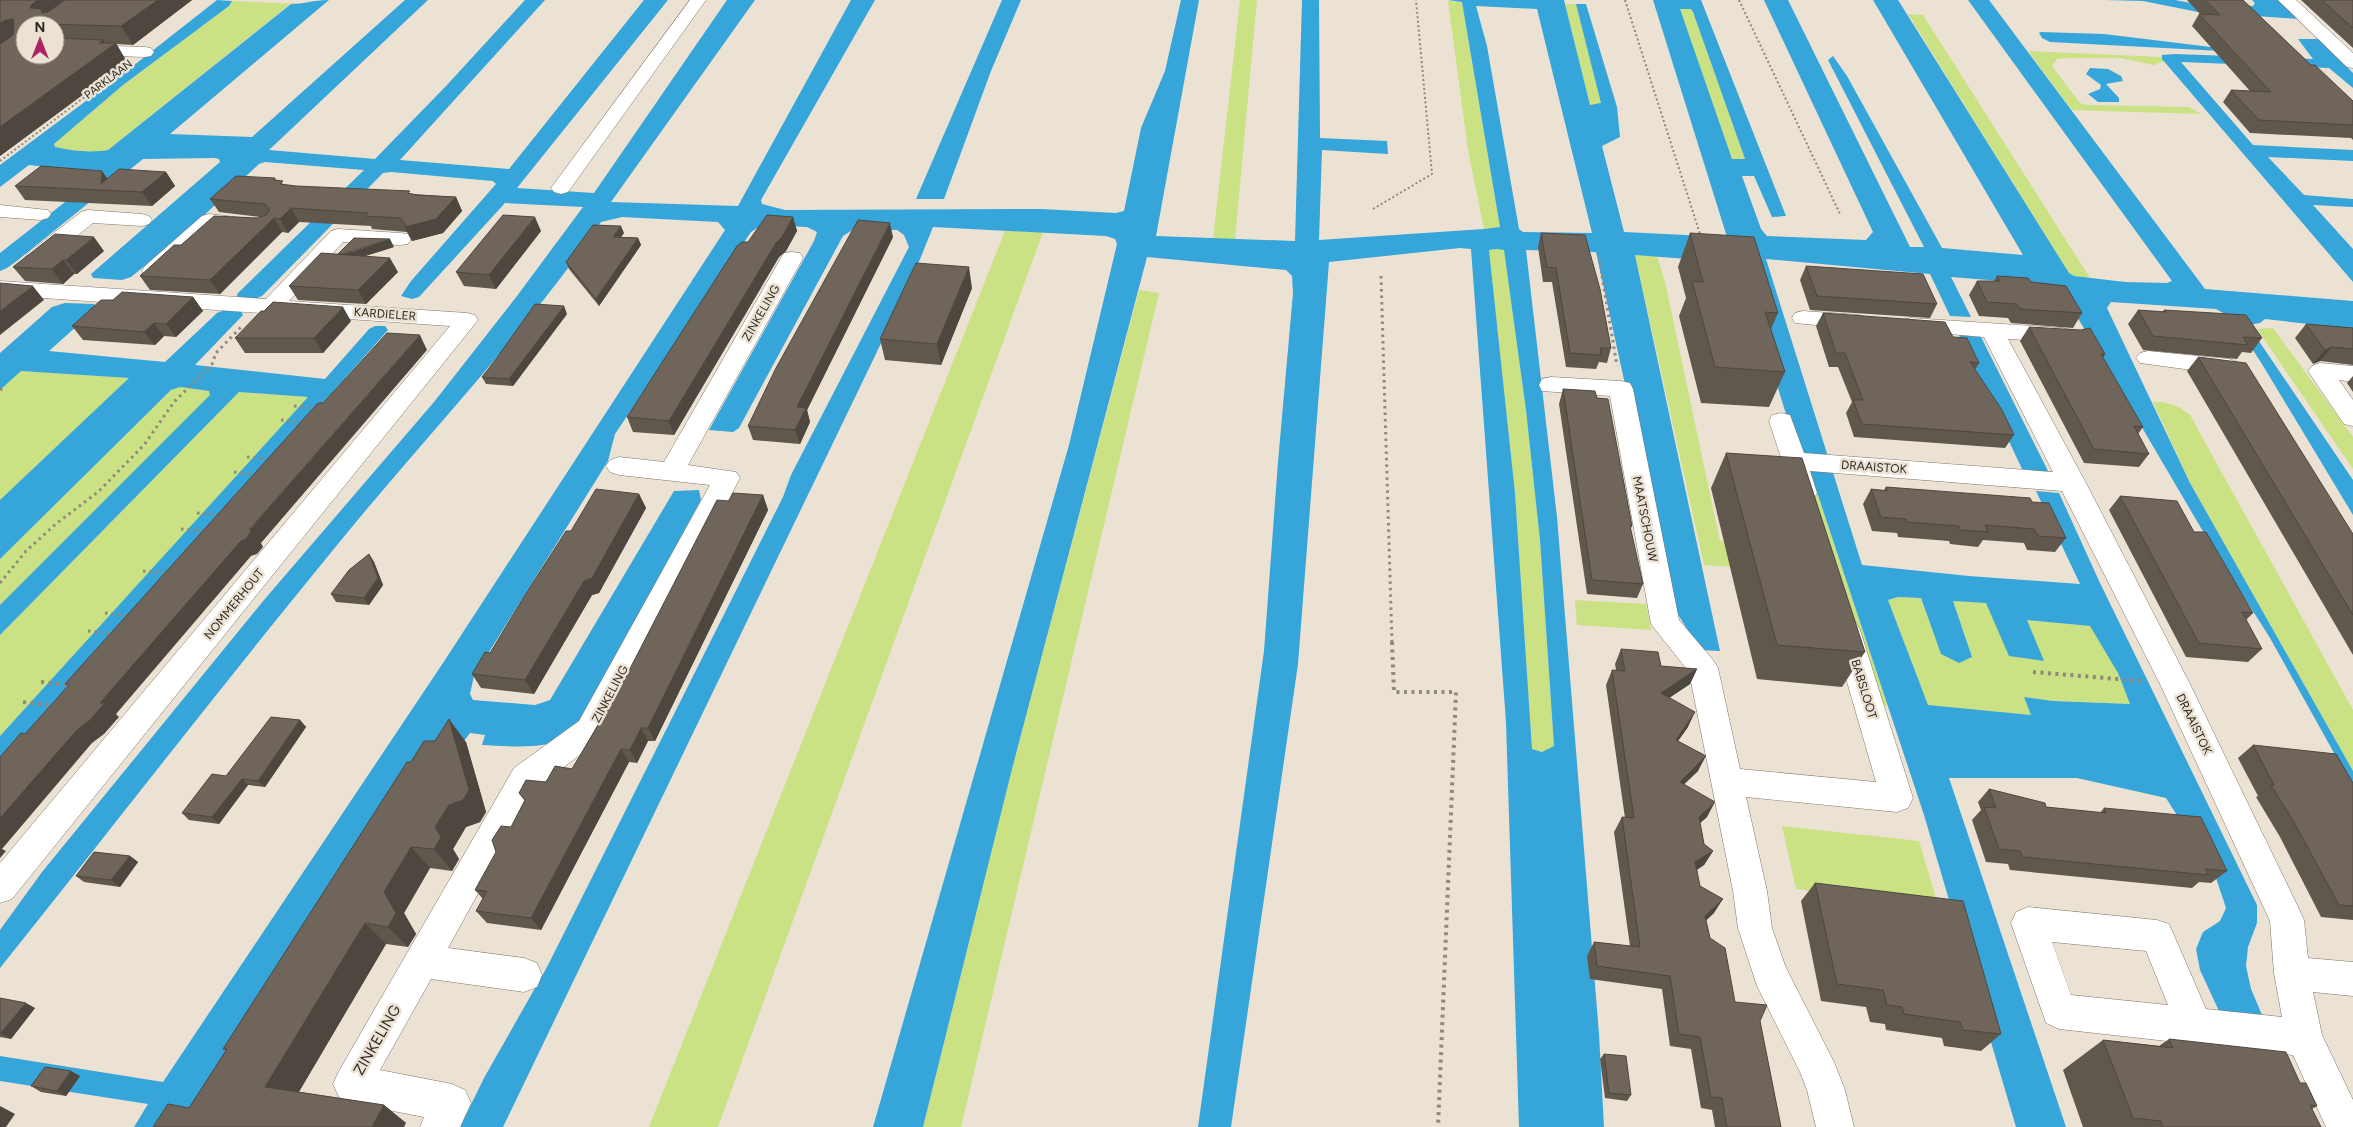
<svg xmlns="http://www.w3.org/2000/svg" width="2353" height="1127" viewBox="0 0 2353 1127" font-family="Figtree,sans-serif">
	<style>
		.green { fill: #cae184 }
		.water { fill: #35a5da; fill-rule: evenodd }
		.lines { fill: none; stroke-linecap: round; stroke-linejoin: round }
		.minor-casing { stroke: #7d7468; stroke-width: 1 }
		.path-far2 { stroke: #8f887e; stroke-width: 2; stroke-dasharray: 2 2.5; stroke-linecap: butt }
		.path-far1 { stroke: #8f887e; stroke-width: 3; stroke-dasharray: 2.5 4; stroke-linecap: butt }
		.path { stroke: #8f887e; stroke-width: 4; stroke-dasharray: 3 4.5; stroke-linecap: butt }
		.minor { fill: #fff; fill-rule: evenodd }
		.wall { fill: #60574d; fill-rule: evenodd }
		.shaded-wall { fill: #4e473f }
		.building { fill: #70655a; stroke: #4e473f }
		.labels { text-anchor: middle; stroke-width: 5; stroke-linejoin: round; paint-order: stroke }
		.far-street-label { font-size: 11px; fill: #2c2823; stroke: #ece2d4 }
		.street-label { font-size: 12px; fill: #2c2823; stroke: #ece2d4 }
		.near-street-label { font-size: 15px; fill: #2c2823; stroke: #ece2d4 }
	</style>
	<rect width="100%" height="100%" fill="#ece2d4"/>
	<path class="green" d="M1240 0H1257L1235 240 1213 239Z
		M232 1 304 4H290L108 150C91 153 72 151 55 147L54 144 123 85 229 6Z
		M1448 1 1462 2 1500 227 1484 229 1468 150Z
		M1565 4H1576L1602 104 1590 105Z
		M1679 9H1691L1693 12 1745 159H1732Z
		M1908 14 1923 15 2090 278 2074 276 2069 273Z
		M2028 51 2162 57 2164 61 2154 65 2120 58H2066L2057 59 2052 66 2080 103 2087 105 2189 107 2201 114 2072 110Z
		M1005 231 1043 232 718 1127H649Z
		M1496 249 1504 250 1526 410 1540 540 1554 747 1542 752 1532 749 1515 493 1489 250Z
		M1635 255 1657 256 1665 282 1720 541 1745 543 1749 568 1704 565Z
		M1139 290 1159 293 961 1127H923L1012 769Z
		M2273 328 2353 437V469L2257 329Z
		M21 371 130 378 0 500V390Z
		M180 387 209 391 211 395 0 605V559L171 390Z
		M239 392 309 397 0 736V635Z
		M2153 402C2168 401 2178 406 2190 415L2353 710V771L2190 483Z
		M1789 421 1811 474 1888 706 1868 703Z
		M1898 597 1921 598 1941 654 1959 663 1972 657 1953 601 1986 603 2026 620 2091 626 2118 673 2130 704 2053 701 2024 697 2031 715 1928 706 1888 600Z
		M1575 600 1646 604 1651 630 1577 625Z
		M1782 826 1919 841 1938 905 1796 889Z"/>
	<path class="water" d="M217 0 232 1 229 6 123 85 54 144 55 147C72 151 91 153 108 150L291 4C305 4 313 0 329 0L170 134 252 137 405 0H428L269 150 375 159 447 85 525 0H545L400 160 509 169 644 0H668L517 188 594 193 727 0H755L611 202 738 206 851 0H875L761 200 762 204 785 210 1041 209 1116 213 1124 211 1141 128 1165 71 1181 0H1199L1156 236 1295 241 1302 0H1319L1320 138 1387 141 1388 154 1322 150 1319 240 1484 229 1500 227 1462 2 1448 0H1564L1590 105 1601 103 1576 4H1586L1617 107 1620 137 1602 146 1624 232 1727 237 1653 0H1701L1786 216 1772 217 1754 176H1742L1761 229 1767 236 1866 240 1873 232 1764 0H1788L1910 247H1924L1828 60 1833 56 1847 76 1942 248 2023 255 1873 0H1898L2069 273 2074 276 2125 282 2167 283 2172 281 1968 0H1989L2205 289 2353 301V329L2265 319 2260 323 2248 325 2353 480V515L2262 364 2232 318 2216 309 2111 302 2107 308 2190 483 2353 771V787L2270 638 2208 540 2079 320 2051 285 1951 277 1971 317 1950 316 1930 274 1766 259 1862 565 1969 576 2080 584 2036 491 2059 493 2100 583 2257 905V923L2248 947 2246 966 2251 989 2262 1015 2219 1011 2200 970 2196 949 2203 932 2220 921 2226 908 2215 875 2166 798 2077 778H1949L2066 1127H2016L1924 815 1811 474 1785 411 1740 263 1635 255 1720 651 1700 650 1674 608 1596 252 1526 250 1557 517 1599 1034 1604 1127H1519L1506 722 1471 249 1460 248 1329 262 1298 664 1231 1127H1198L1264 651 1278 462 1293 293 1292 276 1286 270 1147 257 1012 769 923 1127H873L1069 445 1117 244 1115 239 1106 236 933 227 914 274 873 360 503 1127H460L484 1078 547 967 783 497 791 475 909 247 904 235 897 230 854 229 843 236 739 428 733 432 709 430 814 241 817 232 807 227 762 225 751 232 615 434 608 461 474 676 470 694 473 700 535 705 550 700 674 491 699 490 701 500 586 711C582 718 577 729 571 734 550 751 507 746 482 745L485 735 470 733 177 1127H134L148 1104 0 1081V1056L163 1082 443 663 725 230 718 222 622 217 601 222C521 339 422 440 333 550 220 688 111 829 0 968V930L42 872 264 600 434 402 517 296 583 207 505 203 419 297 412 299 401 296 411 281 496 184 493 181 391 172 383 173 262 296 252 300 241 311 243 315 195 365 325 379 369 329 375 326H385L388 330 0 764V736L308 397 239 392 0 635V605L210 395 209 391 180 387 171 390 0 559V500L129 378 21 371 0 390V353L52 307 65 303 94 304 97 308 49 351 165 362 217 313 227 309 238 298 237 294 364 170 265 162 259 164 184 234 131 277 122 280 93 278 91 274 220 162 219 159 214 158 143 159 18 260 7 268 0 271V253L102 173 29 165 0 187V165L133 66ZM1476 6 1537 9 1592 233 1523 232 1519 229 1487 46ZM1680 9H1691L1693 12 1745 159H1732ZM1496 249 1504 250 1526 410 1540 540 1554 746 1542 752 1532 749 1515 493 1489 250ZM1898 597 1921 598 1941 654 1959 663 1972 657 1953 601 1986 603 2009 656 2044 661 2027 620 2090 626 2118 673 2130 704 2053 701 2024 697 2031 715 1928 705 1888 600Z
		M1002 0H1021L991 71 944 199H916Z
		M2105 0H2175L2196 4 2253 6 2255 3 2252 0H2279L2299 19 2198 12 2143 1Z
		M2041 32 2104 34 2219 48 2221 51 2050 42 2042 38 2039 33Z
		M2298 39H2319L2353 73V88L2329 68 2181 62 2253 145 2353 150V161L2268 157 2304 195 2353 199V207L2313 205 2353 249V282L2162 59V55L2175 54 2313 59Z
		M2090 68 2108 69 2121 76 2123 81 2106 84 2119 98V102H2098L2088 94 2100 89 2101 85 2086 74Z
		M1959 335 1981 337 2049 473 2023 471Z"/>
	<g class="lines">
		<defs>
			<path id="minor" d="M690 0H706L568 192 561 194 554 192 551 188 554 184Z
				M2278 0H2296L2353 53V68L2347 67Z
				M55 44 145 47 151 48 154 52 151 56 145 57 55 54Z
				M0 205 48 210 51 214 48 218 41 220 0 217Z
				M88 210 142 214 149 216 152 220 149 224 142 226 93 223 44 263 36 264 28 263 25 258 28 253 81 212Z
				M209 214 252 219 255 223 252 227 245 229 214 227 161 276 153 278 145 276 142 271 145 266 202 216Z
				M338 229 400 233 408 234 411 239 408 244 400 245 343 242 289 301 467 313 475 315 478 320 12 899 0 903V863L450 326 0 295V281L266 299 331 231Z
				M792 252 800 253 803 258 688 465 736 472 740 478 601 739 536 788 448 948 524 958 537 963 542 975 537 987 524 992 431 979 380 1070 452 1084 465 1090 471 1103 460 1127H420L424 1117 352 1103 339 1097 333 1084 339 1071 514 768 579 721 710 485 619 475 610 472 606 466 610 460 619 457 664 462 781 258 784 253Z
				M1803 311 1858 315 1866 317 1869 322 1866 327 1858 329 1795 323 1792 318 1795 313Z
				M1911 318 2063 328 2071 330 2075 335 2071 340 2063 342 2008 339 2086 483 2190 684 2299 909 2304 920 2308 958 2353 962V996L2313 992 2322 1035 2353 1100V1127H2326L2293 1055 2059 1029 2046 1023 2011 923 2016 912 2028 907 2157 920 2169 924 2206 1009 2282 1017 2274 973 2270 921 2160 684 2062 491 1810 471 1817 493 1813 500 1804 502 1795 500 1769 421 1772 415 1781 413 1790 415 1804 453 2053 472 1984 337 1903 330 1900 325 1903 320ZM2052 942 2146 951 2168 1005 2071 995Z
				M2148 351 2229 359 2237 362 2241 367 2237 372 2229 375 2140 363 2136 358 2140 353Z
				M2320 363 2353 366V382L2339 380 2353 400V426L2344 424 2308 371 2312 366Z
				M1551 377 1621 381 1630 383 1633 389 1679 620 1713 660 1718 668 1740 769 1876 782 1832 630 1836 622 1846 619 1856 622 1860 630 1913 798 1908 808 1897 812 1746 797 1767 891 1772 928 1786 968 1834 1062 1845 1090 1854 1127H1816L1807 1090 1800 1072 1757 986 1738 928 1733 891 1689 672 1651 624 1610 396 1542 391 1539 385 1542 379Z"/>
		</defs>
		<use href="#minor" class="minor-casing"/>
		<path class="path-far2" d="M1625 0 1700 234
			M1739 0 1840 214
			M0 161 119 71
			M1373 209 1432 174 1416 0
			M1599 258 1602 277"/>
		<path class="path-far1" d="M1381 276 1392 643
			M1602 276 1617 366
			M0 389 5 390
			M294 406 315 408
			M281 420 303 422
			M247 457 271 460
			M234 472 258 475
			M197 513 221 515
			M181 529 206 531
			M143 571 168 573
			M0 583 26 551 57 523 98 492 144 445 174 402 212 364 216 353 241 327
			M105 613 129 616
			M88 631 114 634"/>
		<path class="path" d="M1392 642 1394 692H1456L1438 1127
			M2033 672 2142 681
			M41 682 68 685
			M23 702 55 706"/>
		<use href="#minor" class="minor"/>
	</g>
	<path class="wall" d="M0 0H192L133 45 116 44 127 62 0 156ZM25 25H55V55Z
		M2187 0H2243L2311 65 2353 101V140L2351 138 2250 133 2223 102 2231 90 2250 91 2192 26 2199 14H2200Z
		M2301 0H2353V48Z
		M166 172 175 186 152 206 25 200 15 186 108 179Z
		M275 178 276 180 285 185 296 186 456 197 462 211 443 233 412 241 407 232 372 229 371 226 299 222 288 233 282 232 220 294 150 290 140 276 181 245 261 217 219 212 210 199Z
		M793 217 797 231 786 251 779 257 674 435 633 432 627 417Z
		M541 231 496 289 464 286 456 272Z
		M624 233 621 237 638 238 641 245 599 306 569 269 566 262Z
		M1541 233 1611 348 1607 363 1599 362 1596 369 1566 367 1552 282H1543L1538 247Z
		M1690 233 1778 313 1771 329 1785 372 1769 407 1701 403 1679 316 1686 298 1678 267Z
		M893 237 807 410 810 422 800 444 753 440 748 426Z
		M394 247 365 256 398 272 366 304 298 300 289 286 338 254Z
		M104 251 77 274H74L63 284 25 281 13 267Z
		M1806 266 1937 304 1930 318 1810 310 1800 280Z
		M1997 276 2031 282 2082 313 2073 328 2011 323 2008 318 1979 316 1969 295 1977 281H1994Z
		M972 288 941 365 885 360 880 339Z
		M193 297 203 311 176 337 164 336 155 345 83 340 72 326 113 300Z
		M2138 310 2162 312 2164 310 2262 338 2251 353 2242 352 2237 359 2143 350 2128 324Z
		M1823 313 1953 337 1979 363 1975 370 2014 435 2005 448 1854 437 1846 413 1852 402 1838 367H1829L1816 326Z
		M567 314 513 386 486 384 482 377Z
		M351 321 323 353H245L235 338Z
		M2306 324 2353 328V365L2320 361 2313 364 2295 338Z
		M2029 327 2105 354 2103 358 2143 427 2138 434 2149 454 2139 467 2084 463 2020 341Z
		M2198 357 2353 534V655L2187 371Z
		M2353 376V392L2347 383Z
		M1563 389 1597 398 1632 526 1630 530 1643 584 1637 598 1587 594 1559 404Z
		M1726 453 1865 652 1842 687 1757 679 1711 488Z
		M1886 487 2032 502 2066 538 2055 552 2027 550 2024 543 1983 540 1978 547 1950 544 1949 541 1898 537 1897 533 1872 531 1863 504 1871 489 1884 490Z
		M639 494 646 508 599 593 592 595 534 694 481 688 472 674 490 653 571 531Z
		M763 495 768 510 655 741H648L637 763 629 762 541 930 487 923 476 911 483 899 475 890 511 827 525 801 519 793 546 782 572 769 729 501Z
		M2120 496 2194 532 2253 613 2246 620 2262 649 2248 662 2186 657 2109 510Z
		M369 554 374 562 383 585 369 605 336 602 331 594Z
		M1621 649 1661 666 1697 669 1690 684 1669 698 1688 727 1678 741 1698 771 1684 784 1707 817 1700 823 1704 844 1713 851 1704 865 1697 870 1700 886 1714 913 1706 920 1710 938 1735 1002 1760 1021 1781 1127H1715L1712 1110 1701 1108 1691 1049 1670 1046 1662 989 1590 979 1587 956 1594 942 1630 946 1614 832 1622 817 1625 818 1606 685 1612 670H1616L1615 664Z
		M300 720 306 727 265 787 248 785 219 824 189 820 182 813 226 776Z
		M435 741 466 742 486 812 480 822 466 827 453 849 459 859 452 871 430 868 404 913 416 934 408 947 386 944 299 1092 384 1105 406 1123 153 1127 189 1108 226 1051 223 1049 411 762Z
		M2253 745 2353 783V920L2321 917 2280 837 2256 797 2258 796 2238 758Z
		M1989 789 2046 807 2100 813 2104 808 2227 871 2211 883 2199 882 2192 888 2010 870 2008 864 1986 862 1972 820 1981 810 1978 802Z
		M130 856 138 862 120 887 84 882 76 876Z
		M1815 883 2001 1034 1981 1051 1944 1046 1942 1038 1886 1030 1885 1024 1870 1022 1866 1007 1821 1001 1801 901Z
		M0 998 35 1008 11 1039 0 1037Z
		M2169 1039 2300 1083 2317 1106 2312 1109 2321 1127H2083L2063 1070 2103 1040 2159 1046Z
		M1604 1054 1631 1095 1627 1101 1605 1098 1600 1059Z
		M80 1076 66 1096 41 1092 31 1086Z"/>
	<path class="shaded-wall" d="M38 0H75L41 24 30 8 31 5Z
		M158 0H192L133 45 121 26Z
		M14 19 25 36 0 51V24L5 20Z
		M103 40 109 48 116 43 127 62 0 156V127Z
		M102 171 112 185 101 184Z
		M166 172 175 186 152 206 142 192Z
		M456 197 462 211 443 233 412 241 405 227Z
		M291 208 299 222 288 233 280 219Z
		M535 217 541 231 496 289 489 275Z
		M793 217 797 231 786 251 779 257 674 435 669 421 776 243Z
		M274 218 282 232 220 294 210 280Z
		M890 223 893 237 807 410 810 422 800 444 795 430 797 407Z
		M621 226 624 233 616 244 613 237Z
		M94 237 104 251 77 274 66 260Z
		M638 238 641 245 599 306 596 299Z
		M390 239 394 247 340 264 336 257Z
		M390 258 398 272 366 304 358 290Z
		M63 260 74 274 63 284 52 269Z
		M969 267 972 288 941 365 937 344Z
		M33 286 44 300 0 335V311Z
		M193 297 203 311 176 337 166 324Z
		M564 306 567 314 513 386 509 379Z
		M343 307 351 321 323 353 314 338Z
		M154 323 164 336 155 345 144 332Z
		M420 335 427 350 261 543 263 547 257 554 251 556 116 714 119 717 104 734 92 743 2 849 6 851 0 858V818L250 529Z
		M2332 347 2320 361 2313 364 2325 350Z
		M639 494 646 508 599 593 592 595 534 694 525 680 584 581Z
		M763 495 768 510 655 741 648 728Z
		M369 554 374 562 383 585 369 605 364 598Z
		M1697 669 1690 684 1654 708 1661 693Z
		M1695 712 1688 727 1668 755 1676 740Z
		M449 719 466 742 486 812 480 822 466 827 453 849 459 859 452 871 434 849 435 827 449 805Z
		M300 720 306 727 265 787 258 781Z
		M641 728 648 741 637 763 630 750Z
		M621 749 629 762 541 930 531 918Z
		M1706 756 1698 771 1672 796 1680 782Z
		M242 779 248 785 219 824 212 817Z
		M1715 802 1707 817 1691 831 1699 817Z
		M411 847 430 868 404 913 416 934 408 947 388 927 384 892Z
		M1713 851 1704 865 1687 876 1695 862Z
		M130 856 138 862 120 887 111 880Z
		M1723 899 1714 913 1696 930 1705 916Z
		M365 923 386 944 291 1105 265 1087Z
		M26 1003 35 1008 11 1039 1 1033Z
		M71 1071 80 1076 66 1096 57 1091Z
		M384 1105 406 1123 404 1127H372Z
		M0 1106 15 1114 6 1127H0Z"/>
	<path class="building" d="M0 0H38L31 5 30 8 41 9 42 13 48 12 65 0H158L121 26 41 24 25 25V55H55V38L103 40 99 43H116L0 127V44L13 35 14 19 5 20 0 24Z
		M2205 0H2243L2311 65H2315L2353 101V125L2259 120 2231 90 2271 92 2199 14 2220 15Z
		M2322 0H2353V28Z
		M41 166 102 171 101 184 119 169 166 172 142 192 15 186Z
		M236 176 275 178 274 180 283 181 280 184 296 186 410 191 408 193 417 195 456 197 436 219 405 227V224L401 218 365 216 368 213 291 208 280 219 274 218 210 280 140 276 174 245H181L214 216 257 218 266 215 270 210 265 204 210 199Z
		M503 215 535 217 489 275 456 272Z
		M767 215 793 217 782 237 776 243 669 421 627 417 737 246 742 242H748Z
		M858 220 890 223 797 407 806 408 795 430 748 426 776 368Z
		M593 225 621 226 613 237 638 238 596 299 566 262Z
		M1541 233 1585 235 1600 289 1611 348H1600L1601 355 1570 353 1556 268 1547 267Z
		M1690 233 1754 237 1778 313 1765 312 1785 372 1715 367 1692 281 1703 282Z
		M55 234 94 237 66 260H63L52 269 13 267Z
		M354 238 390 239 343 254H338Z
		M321 253 390 258 358 290 289 286Z
		M916 263 969 267 937 344 880 339Z
		M1806 266 1923 274 1937 304 1817 296Z
		M1997 276 2028 278 2031 282 2066 286 2082 313 2020 309 2017 304 1987 302 1977 281H2000Z
		M0 283 33 286 0 311Z
		M122 292 193 297 166 324 154 323 144 332 72 326 101 300H113Z
		M273 302 343 307 314 338H235L261 311H264Z
		M535 304 564 306 509 379 482 377 496 359Z
		M2138 310 2166 312 2164 310 2246 315 2262 338 2243 337 2248 345 2153 336Z
		M1823 313 1945 322 1953 337 1967 338 1979 363 1970 362 2002 410 2014 435 1862 424 1853 400H1863L1845 353H1836Z
		M2306 324 2353 328V349L2332 347 2325 350Z
		M2029 327 2081 330 2090 328 2105 354H2101L2143 427 2134 426 2149 454 2094 449Z
		M387 333 420 335 250 529 251 532 246 539 240 542 100 703H105L89 721 77 730 0 818V757L21 733 25 734 69 685 65 684 318 403H323Z
		M2198 357 2246 363 2353 534V615Z
		M1563 389 1595 391 1597 398 1608 399 1632 526H1630L1643 584 1592 580Z
		M1726 453 1802 458 1865 652 1777 645Z
		M1886 487 2030 498 2032 502 2049 503 2066 538 2038 536 2034 529 1985 525 1988 532 1960 530 1959 526 1907 522 1906 519 1881 517 1871 489 1887 491Z
		M596 489 639 494 592 578 584 581 525 680 472 674 485 652 490 653 525 595 566 531H571Z
		M733 493 763 495 648 728H641L630 750 621 749 531 918 476 911 487 891 475 890 496 852 492 840 501 826 511 827 525 800 519 793 526 780 546 782 555 766 572 769 620 688 717 500 729 501Z
		M2120 496 2177 501 2194 532H2206L2253 613 2242 612 2262 649 2199 643Z
		M369 554 378 578 364 598 331 594 349 570Z
		M1621 649 1658 652 1661 666 1697 669 1661 693 1695 712 1676 740 1706 756 1680 782 1715 802 1699 817 1704 844 1713 851 1695 862 1700 886 1723 899 1705 916 1710 938 1725 948 1735 1002 1767 1005 1760 1021 1781 1127H1727L1722 1098 1711 1097 1700 1037 1679 1034 1670 976 1597 966 1594 942 1640 947 1622 817 1634 818 1612 670 1625 671Z
		M271 717 300 720 258 781 242 779 212 817 182 813 212 774 226 776Z
		M449 719 469 790 463 800 449 805 435 827 441 837 434 849 411 847 384 892 396 913 388 927 365 923 265 1087 384 1105 372 1127H153L168 1104 189 1108 227 1049H223L407 762H411L424 741H435Z
		M2253 745 2336 754 2353 783V906L2339 905 2295 824 2271 785H2274Z
		M1989 789 2045 803 2046 807 2106 813 2104 808 2201 817 2227 871 2205 869 2208 875 2023 857 2020 851 1999 849 1984 807 1996 808Z
		M94 852 130 856 111 880 76 876Z
		M1815 883 1963 901 2001 1034 1963 1030 1960 1022 1904 1014 1902 1007 1887 1005 1883 990 1837 984Z
		M0 998 26 1003 1 1033H0Z
		M2169 1039 2286 1052 2300 1083H2306L2317 1106 2310 1105 2321 1127H2163L2161 1121 2133 1118 2103 1040 2173 1048Z
		M1604 1054 1626 1056 1631 1095 1609 1093Z
		M45 1067 71 1071 57 1091 31 1086Z"/>
	<g class="labels">
		<g class="far-street-label">
			<text transform="translate(108 79) rotate(-37)" y="4">PARKLAAN</text>
		</g>
		<g class="street-label">
			<text transform="translate(761 313) rotate(-60)" y="4">ZINKELING</text>
			<text transform="translate(385 314) rotate(4)" y="4">KARDIELER</text>
			<text transform="translate(1874 467) rotate(4)" y="4">DRAAISTOK</text>
			<text transform="translate(1645 519) rotate(79)" y="4">MAATSCHOUW</text>
			<text transform="translate(234 604) rotate(-51)" y="4">NOMMERHOUT</text>
			<text transform="translate(1864 689) rotate(73)" y="4">BABSLOOT</text>
			<text transform="translate(610 694) rotate(-62)" y="4">ZINKELING</text>
			<text transform="translate(2194 724) rotate(64)" y="4">DRAAISTOK</text>
		</g>
		<g class="near-street-label">
			<text transform="translate(377 1040) rotate(-60)" y="5">ZINKELING</text>
		</g>
	</g>
	<g transform="translate(40 40)"><circle r="24" fill="#ece2d4" stroke="#9f988d"/>
	<path d="M0-4L9 19L0 12L-9 19Z" fill="#ad2466"/>
	<text y="-8" font-size="14" font-weight="bold" text-anchor="middle" fill="#2c2823">N</text>
	</g>
</svg>
